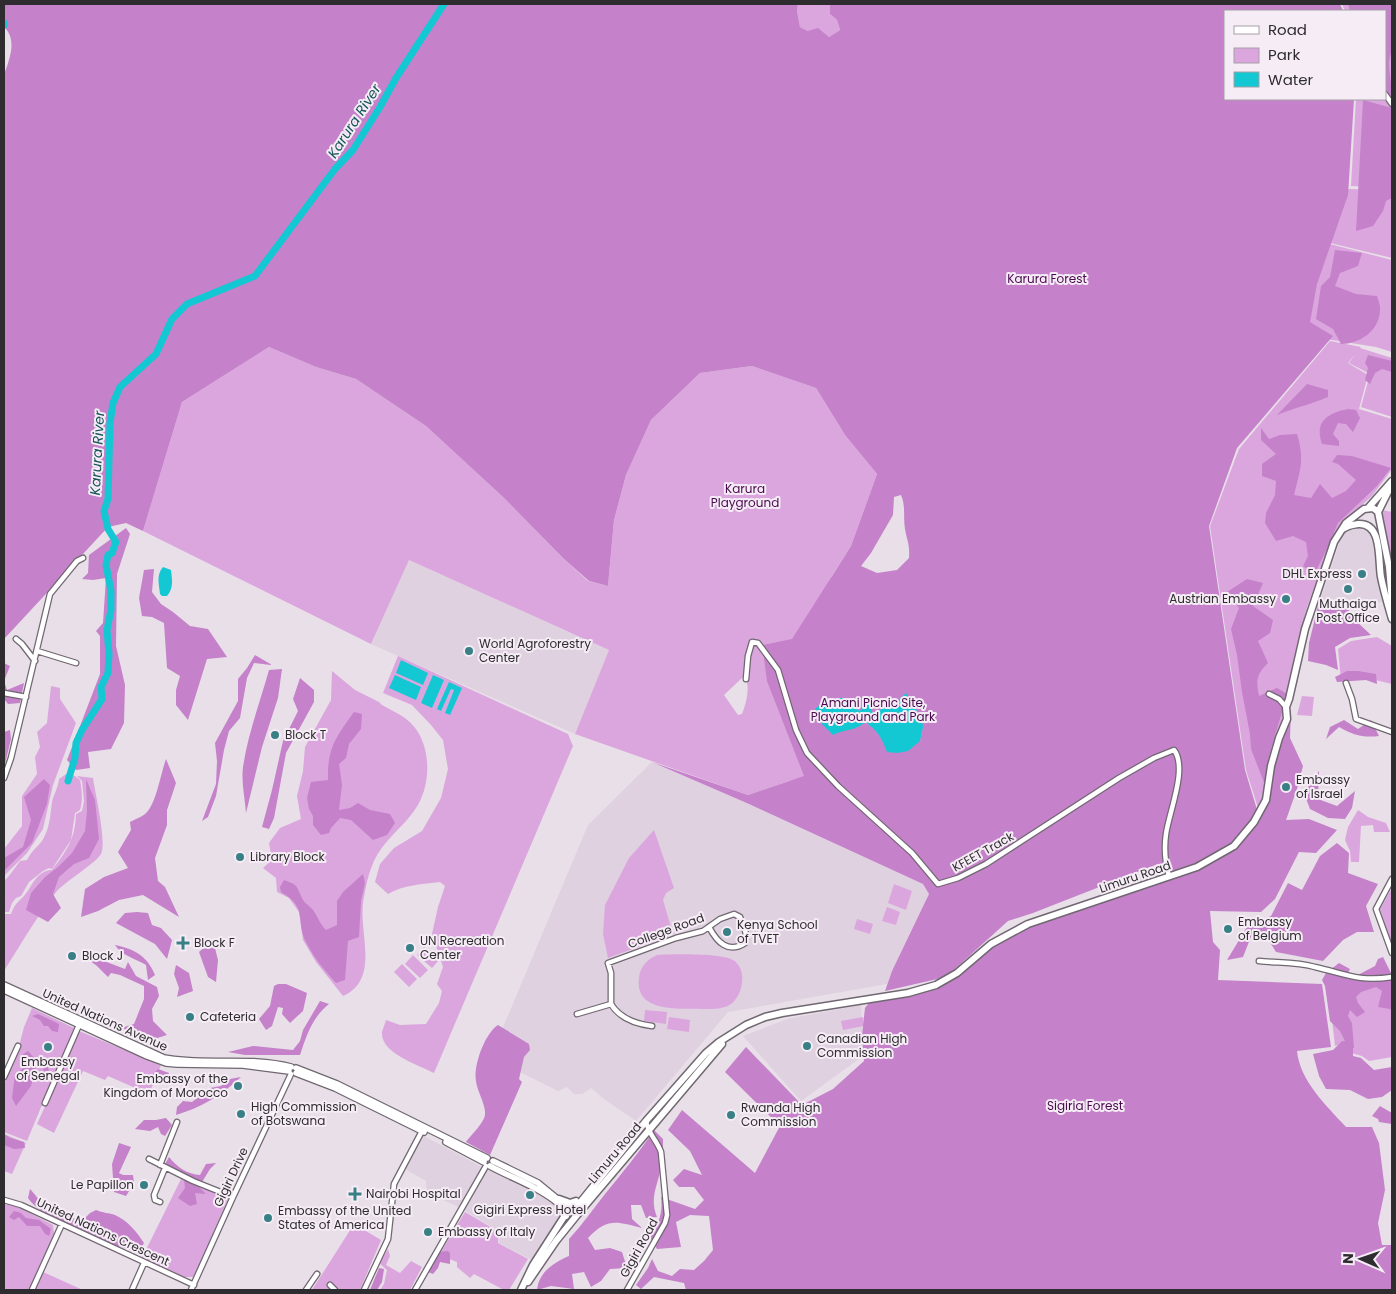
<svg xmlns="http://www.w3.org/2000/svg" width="1396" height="1294" viewBox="0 0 1396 1294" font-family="Poppins,sans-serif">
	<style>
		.built { fill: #dfd1e0 }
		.green { fill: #dba6de; fill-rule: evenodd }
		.forest { fill: #c581ca; fill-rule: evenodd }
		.water { fill: #14c8d3 }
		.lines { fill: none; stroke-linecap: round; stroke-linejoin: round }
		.river { stroke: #14c8d3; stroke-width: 7 }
		.minor-casing { stroke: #706870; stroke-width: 7 }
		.tertiary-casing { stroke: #706870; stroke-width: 8 }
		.secondary-casing { stroke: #706870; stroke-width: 9 }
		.minor { stroke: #fff; stroke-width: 4.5 }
		.tertiary { stroke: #fff; stroke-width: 5.5 }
		.secondary { stroke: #fff; stroke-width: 6 }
		.poi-dot { fill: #388085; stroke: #f5ecf6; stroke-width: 2 }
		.labels { text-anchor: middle; stroke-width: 4; stroke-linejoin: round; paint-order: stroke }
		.park-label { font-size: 12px; fill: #49094e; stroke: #f5ecf6 }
		.poi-label { font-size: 12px; fill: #2f2c2f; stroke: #f5ecf6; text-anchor: start }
		.street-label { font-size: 12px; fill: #2f2c2f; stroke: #f5ecf6 }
		.water-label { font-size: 14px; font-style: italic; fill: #15565a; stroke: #f5ecf6 }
	</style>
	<rect width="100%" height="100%" fill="#e8dfe8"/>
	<path class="built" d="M1356 526 1366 528 1371 532 1382 602 1320 601 1339 544 1346 531Z
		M409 560 609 650 575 734 371 644Z
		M652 762 749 804 923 884 929 894 892 971 887 984 728 1012 636 1121 604 1099 591 1088 582 1094H574L567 1087 558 1091 520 1072 496 1044 588 825Z
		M861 1005 863 1056 801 1101 743 1036 787 1019Z
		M422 1135 480 1166 515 1180 553 1203 556 1202 563 1212 552 1232 532 1260 499 1243 500 1232 464 1210 427 1192 426 1181 407 1170 405 1168Z"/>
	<path class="green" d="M798 4H830V14L837 20 840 30 829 37 808 31 800 27 797 11Z
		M1342 4H1392V188L1351 186 1356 99H1385V11H1345Z
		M1348 189 1392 190V258L1322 241Z
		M1322 242 1392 260V352L1376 347 1307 336Z
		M1330 341 1361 347 1360 348 1392 358V417L1361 407 1370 374 1349 363 1355 354 1348 363 1368 375 1359 409 1392 419V469L1372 496 1340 525 1326 555 1307 607 1297 645 1290 688 1259 811 1246 770 1210 526 1239 449Z
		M269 347 316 367 356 379 426 426 503 497 564 559 588 581 608 586 614 520 626 475 651 420 700 373 752 366 816 388 845 435 877 474 851 546 831 577 970 739 789 781 748 795 575 734 609 650 409 560 371 644 143 531 182 402ZM778 642 765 664 762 645ZM742 678 746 679C750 689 746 704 742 714L738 715 724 695Z
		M1382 510 1392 512V570L1382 519Z
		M1377 637 1392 646V684L1363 677 1341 680 1338 649 1351 641Z
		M398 656 568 734 573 746 434 1073C418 1065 380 1053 382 1032 383 1028 385 1024 386 1020L400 1025 426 1024 439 1003 442 991 437 984 443 967 432 934 438 907 445 886 440 882C423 884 403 885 388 894L375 882 380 864 394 848 422 831 441 798 448 769 443 740 431 725 412 705 383 693Z
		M332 671 355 690 379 702 382 705C389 709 398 713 405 718 433 738 433 786 414 811 404 825 391 835 381 849 370 864 366 884 363 903 359 935 380 979 343 996L316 962 303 940 299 912 289 898 277 892 276 878 263 868 272 860 269 843 280 828 301 819 297 796 303 771 305 747 331 700Z
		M51 686 60 688V699L76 723 53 785 43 829 27 853 4 876V849L22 826V796L37 774 35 757 40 747 37 732 47 723Z
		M1302 696 1314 697 1312 716 1297 715Z
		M66 774 75 776 80 780C82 791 83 799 80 810L75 813 71 840 52 869 49 868 43 871 29 882 21 896 16 898 12 903 9 912H4V881L9 876 20 861 27 860C31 852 37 847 42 841 50 828 50 816 52 802 54 794 58 788 59 779Z
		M77 776 93 778C95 793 107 842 101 854 96 863 66 881 57 891 37 916 21 944 4 971V914H11C15 904 16 904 23 897 32 888 35 871 52 870 67 850 75 840 76 814L82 811 84 801 82 781Z
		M1358 810 1368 817 1386 823 1390 832H1374L1373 825 1361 826 1359 862H1351L1350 851 1345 840 1348 827Z
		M654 830 674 888 666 893 663 900 673 934 608 958 603 934 605 905 629 858Z
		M894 884 912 891 906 910 888 903Z
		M1392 888V946L1380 909Z
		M887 907 900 912 896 925 882 921Z
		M857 919 873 924 870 934 854 929Z
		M424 947 439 960 432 968 417 955Z
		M413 955 428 970 420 978 405 964Z
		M657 955C672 954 722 953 733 960 748 969 743 995 731 1004 724 1009 713 1009 705 1009 682 1008 634 1014 639 978 640 967 647 959 657 955Z
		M402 964 417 979 409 987 394 972Z
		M1327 976 1392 980V1057L1369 1061 1362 1056 1351 1053 1341 1044 1335 1046Z
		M32 1008 74 1028 27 1141 4 1132V1085L17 1054 24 1027Z
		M645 1010 667 1012 666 1024 644 1021Z
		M669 1017 690 1020 689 1032 667 1029Z
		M863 1017 864 1026 843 1030 841 1021Z
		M79 1031 161 1065 149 1094 108 1076 105 1080 83 1071 54 1133 37 1124Z
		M4 1134 26 1143 12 1174 4 1171Z
		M181 1179 205 1188 228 1199 194 1277H184L142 1258Z
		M4 1204 16 1206 53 1225 54 1234 29 1290H4Z
		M465 1212 499 1232 498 1243 528 1259 509 1290H504L474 1274 470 1278 457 1267V1262L439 1255Z
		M354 1224 381 1240 360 1290H312Z
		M388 1249 390 1256 386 1265 400 1273 411 1261 422 1267 410 1290H380L384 1284 387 1270 379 1263Z
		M43 1272 83 1290H35Z"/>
	<path class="forest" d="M4 4H798L797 11 800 27 808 31 818 28 829 37 840 30 837 20 830 14V4H1340L1343 11H1225V99H1354L1348 195 1317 284 1310 322 1333 336 1237 448 1209 526 1245 770 1258 813 1269 789 1274 759 1291 709 1290 738 1303 766 1297 789 1286 820 1309 819 1337 830 1316 853 1299 852 1275 899 1261 912 1210 911 1213 942 1220 950 1218 980 1322 984 1331 1047 1297 1051C1300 1081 1326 1105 1346 1127H1372L1379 1143 1385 1190 1378 1223 1382 1245H1392V1290H686L684 1283 654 1277 641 1289 636 1285 648 1268 652 1259 658 1271 672 1276 680 1269 694 1270 704 1261 713 1250 709 1216 690 1215 676 1222 681 1247 657 1249 650 1237C659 1223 663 1213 661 1197L695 1209 704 1200 694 1187H679L673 1180 684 1169 702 1175 690 1151 668 1130 682 1110 755 1173 780 1126 725 1072 746 1047 802 1105 833 1089 864 1061 862 1035 865 1008 874 996 946 981 1010 932 1176 874 1212 857 1176 873 1164 865 1158 864 1033 913 1008 921 946 977 885 991 892 971 929 894 923 884 749 804 652 762 748 795 804 776 767 681 762 645 792 639 851 546 877 474 845 435 816 388 752 366 700 373 651 420 626 475 614 520 608 586 589 581 564 559 503 497 426 426 356 379 316 367 269 347 182 402 143 531 126 523 108 527 4 639V75C9 60 18 40 4 27ZM901 495C906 506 903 517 905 529 907 541 910 544 909 558L897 570 877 573 861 566 871 553 893 515 894 497ZM838 698 860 711 875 712 894 704 923 727 920 741 881 738 874 728 864 722 842 730 822 724 815 709 832 704Z
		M1348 4H1392V51C1384 67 1396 88 1390 104L1384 99 1385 11H1350Z
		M1363 100 1392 108V198L1386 201 1383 211 1373 226 1356 231Z
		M1335 250 1362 253 1358 266 1340 273 1335 286 1356 294 1377 296C1378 300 1380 304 1380 308 1381 330 1360 344 1341 344L1333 329 1316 319 1321 286 1330 277Z
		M1368 355 1392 361V372L1382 369 1375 373 1370 384 1365 380 1368 368 1365 363Z
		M1307 384 1328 390V397C1312 404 1294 408 1277 415Z
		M1348 409 1356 410 1360 418 1353 432 1346 424 1338 423 1333 434 1339 441V446L1322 444C1314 421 1328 413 1348 409Z
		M1261 428 1269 439 1280 435 1297 434C1305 460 1300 470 1294 495L1311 498 1320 484 1332 498 1346 491 1356 480 1338 464 1332 462 1337 455 1352 456 1391 468 1377 486 1338 523 1327 549 1314 575 1303 566 1308 556 1306 542 1293 536 1276 541 1265 523 1266 513 1275 495 1276 481 1262 476V464L1276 454 1261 440Z
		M126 528 130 534 117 574 116 646 125 685 124 723 111 749 88 752 90 768 76 770 67 760 100 674V636L96 631 103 623 106 578 93 580 82 579 88 573 89 555Z
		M154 569 152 592 161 604 173 612 190 626 208 629 227 657 207 659 188 720 176 705V690L180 676 167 668 164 623 152 617 142 616 139 598 144 570Z
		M1247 579 1263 583 1253 606 1273 620 1270 633 1258 641 1268 663C1256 675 1256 680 1259 696L1277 688 1287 694C1280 724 1266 754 1265 785L1251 749 1250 734 1242 692 1237 655 1231 629 1239 608 1227 592Z
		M1318 606 1347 608 1356 621 1371 635 1350 638 1335 647 1338 670 1326 665 1308 661 1309 643Z
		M255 655 272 665 254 663 247 678 240 718 229 731 224 750 216 796 208 817 202 821 216 784 217 761 215 743 238 701V679L247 668Z
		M4 663 10 666 4 681 7 690 24 683 20 703 8 704 4 699Z
		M282 669 278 698 262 747 246 813C245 798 241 782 243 767 248 734 260 702 269 670Z
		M1347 671H1358L1376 674 1377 684 1366 680 1337 682 1335 677Z
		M300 678 314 690V702L286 753 274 818 269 829 262 827 272 790 283 741 298 711 293 699Z
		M354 712 362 714 361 729 349 744 346 758 339 764 342 785 339 810 350 808 358 803 370 810 390 814 395 823 387 835 373 840 351 820 340 818 331 828 329 833 321 835 313 825V816L309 809 307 798 311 782 328 780C327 748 336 737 354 712Z
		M1344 720 1358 729 1371 720 1379 736C1363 738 1353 735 1339 727L1326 739 1330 727Z
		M10 730 11 739 4 768V732Z
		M166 759 176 783 167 810V825L155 858 158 881 165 887 179 917 143 895 119 900 98 911 81 917 85 889 104 877 128 868 118 852 131 830 130 822C135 819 143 817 147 812 156 803 161 773 166 759Z
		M1319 771 1318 799 1337 806 1355 791 1352 808 1345 819 1328 818 1310 809 1304 793Z
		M44 779 50 785 47 804 32 843 4 871V858L23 847 31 820 24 797Z
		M86 779 95 800 99 839 89 858 74 864 59 877 53 894 61 908 48 922 26 910 31 893 45 877 58 867 72 853 85 831 87 811Z
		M1337 843 1349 853 1348 873 1378 884 1366 906 1374 932H1357L1343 940 1323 961 1276 952 1265 934H1252L1243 957 1227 960 1247 927 1271 916 1288 883 1302 890 1320 856Z
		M363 874 365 883 361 901 359 937 348 941 345 980 336 983C324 970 314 958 306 942 295 921 309 908 281 892L280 887 284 880C298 885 296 885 302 898 304 903 310 906 313 910 318 917 320 924 326 930L337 925V901L343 892Z
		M137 912 148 913 152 925 161 928 172 940 167 959 155 944 116 923 125 913Z
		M115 945C135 949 148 957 155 975L148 980 146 965C136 959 121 955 115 945Z
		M207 945 215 948 218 960 216 982 208 977 199 952Z
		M85 957 96 958 125 969 128 962 136 976 157 987 159 996 152 1009 153 1021 167 1035 154 1039 121 1028 134 1024 144 999V986L120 975 111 973 108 977 97 966Z
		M1383 957 1392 975V1011L1390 1009 1378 1007 1382 991 1376 987 1361 992 1356 997 1358 1003 1365 1012 1357 1017 1350 1010 1348 1016 1352 1023 1354 1048H1353V1056L1361 1058 1374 1070 1392 1067V1090L1382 1097 1368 1099 1350 1090 1326 1089 1319 1076 1313 1054 1333 1050 1342 1041H1345L1340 1031 1330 1021 1325 986 1322 980 1326 973 1339 963 1350 969 1348 973 1354 977 1375 966 1378 959Z
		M176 965 189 973 193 991 177 997 179 988 174 974Z
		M278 984H286L307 993 303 1011 290 1023 282 1014 283 1008 278 1007 272 1026 266 1030 259 1019 270 1006 274 986Z
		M320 1001 329 1004C312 1018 307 1034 300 1055H245L228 1052 253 1046 293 1050 300 1041 303 1030Z
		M38 1014 59 1024 58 1032 52 1031 48 1026H44L40 1020 32 1016Z
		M498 1025 529 1044 530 1050 524 1057 519 1079 522 1082 490 1155 466 1142C471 1135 485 1122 485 1114 486 1105 477 1091 476 1081 473 1066 485 1033 498 1025Z
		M28 1051 36 1060 48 1063 49 1079 43 1075 44 1066 22 1055Z
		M21 1059 36 1066 31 1086 16 1106 12 1098 15 1074 25 1067Z
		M158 1069 169 1073 167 1079 159 1084 155 1081 152 1075Z
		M241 1077C222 1095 200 1108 176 1115L177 1107 183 1101 192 1102 210 1088 221 1086 230 1079Z
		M1380 1106 1392 1113V1124L1379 1122 1378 1119 1372 1116Z
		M166 1118 172 1125 165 1136 161 1134 158 1127 150 1131 135 1129 144 1120H156Z
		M654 1130 663 1139C663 1148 663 1158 661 1167 658 1185 649 1198 657 1217L646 1218 641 1205H631L632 1219 642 1228C617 1222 608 1217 588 1238L595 1250 610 1248 622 1252 627 1268 610 1269 601 1281 591 1287 584 1272 572 1274 574 1289 551 1286 537 1290C539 1272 553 1263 569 1256V1239C582 1225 593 1209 605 1194 622 1173 639 1153 654 1130Z
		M4 1134 10 1138 24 1142 25 1148 14 1149 4 1145Z
		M119 1143 131 1147 119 1173 123 1175H133L134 1183 126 1196 114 1192 112 1164Z
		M169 1157C178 1168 187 1174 200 1175L206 1164 216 1163 210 1169 199 1187 206 1194 195 1193 197 1204 190 1206 178 1198 185 1188 184 1179 165 1164Z
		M30 1189C39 1199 40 1204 56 1204L62 1212 81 1222 90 1213 96 1210C103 1213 109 1213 115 1215 128 1221 137 1232 144 1243L139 1252C114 1247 41 1219 28 1198Z
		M14 1211 21 1213 26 1218 39 1220 51 1229 49 1236 45 1234 40 1226H27L19 1217 14 1220 9 1217Z
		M448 1251 450 1253V1264L440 1262 438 1268 433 1274 428 1272 429 1266 439 1252Z
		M379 1268 384 1269 382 1282 377 1290H370Z"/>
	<path class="water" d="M163 567 171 570C172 579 174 588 167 596H162L160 594C159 584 156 575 163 567Z
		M401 660 428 673 423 685 396 673Z
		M395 675 421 687 416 700 389 688Z
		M433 675 444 680 432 708 421 703Z
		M449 682 462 688 450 715 445 713 454 690 451 689 441 711 437 709Z
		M906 693 922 719 923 727 920 741 908 751 897 753 887 752C882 738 877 730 865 722 856 731 844 729 833 735L822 724 815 709 821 704 826 706 832 704 838 698H844L848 703 854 702V708L860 711 864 705 871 703 872 712H875L894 704Z"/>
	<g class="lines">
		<path class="river" d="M4 23V25
			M68 781 75 758 76 743 82 730 102 699 101 687 108 673 109 654 107 630 111 610V591L106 565 108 555 112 553 116 542 108 529 104 511 108 499 110 423 113 403 120 387 156 354 172 319 187 304 255 276 335 169 353 150 380 107 396 78 444 4"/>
		<defs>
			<path id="minor" d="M1385 94 1392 104
				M16 639 22 644 35 661
				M37 651 76 663
				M746 679 748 656 752 642 758 643 778 670 796 730 807 753 838 786 912 853 938 884 958 878 986 864 1119 778 1154 758 1174 750C1188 768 1169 812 1166 834 1164 848 1165 862 1169 876
				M1346 683 1352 699 1356 719 1392 732
				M4 693 26 697
				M1269 694 1279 699 1286 707
				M4 778 11 758 50 594 77 561 83 558
				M1392 879 1376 909 1392 953
				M1259 961C1278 963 1297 962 1315 967 1346 974 1358 982 1392 977
				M611 1004V973L608 963 676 938 703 931 720 919 734 914 740 917C743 925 748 933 745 943 728 954 717 942 709 927
				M611 1004C620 1019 636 1024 652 1026
				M577 1014 611 1004
				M4 1077 18 1046
				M45 1103 79 1025
				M149 1159 193 1181 233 1197
				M160 1165 177 1122
				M4 1200 21 1205 194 1285
				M160 1202 155 1200 154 1195 165 1168
				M330 1285 335 1290
				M32 1290 62 1224
				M132 1290 144 1263
				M191 1290 233 1197 291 1074
				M306 1290 317 1274
				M364 1290 388 1239 394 1184 422 1131
				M415 1290 486 1166
				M627 1290 665 1223 667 1215 661 1152C657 1140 648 1134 646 1121"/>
			<path id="tertiary" d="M4 985 164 1058C206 1066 249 1056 291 1067
				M4 990 147 1056 166 1063 177 1064 243 1065 289 1071
				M296 1068 337 1084 487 1158
				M296 1073 335 1088 424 1132
				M446 1142 484 1162
				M493 1161 538 1183 566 1206 570 1207
				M490 1166C514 1179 539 1187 559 1204"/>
			<path id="secondary" d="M1369 507 1392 481
				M1378 512 1391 486
				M1343 529C1348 525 1352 525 1358 524 1383 522 1378 561 1381 577 1384 592 1388 605 1392 619
				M559 1199 570 1203 576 1201
				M561 1206 566 1216
				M528 1282 556 1241 577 1215 722 1044
				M521 1290 533 1265 571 1206 579 1204 646 1121 706 1053 719 1042 746 1025 765 1017 782 1013 908 993 936 985 957 973 991 944 1028 924 1197 867 1234 846 1254 822 1266 800 1271 766 1279 738 1287 719 1286 707 1289 699 1305 629 1334 542 1346 523 1364 509 1373 508 1378 512 1389 567 1392 602"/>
		</defs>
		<use href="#minor" class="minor-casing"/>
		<use href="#tertiary" class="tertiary-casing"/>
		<use href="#secondary" class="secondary-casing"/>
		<use href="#minor" class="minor"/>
		<use href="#tertiary" class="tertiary"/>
		<use href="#secondary" class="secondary"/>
	</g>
	<g class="poi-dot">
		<circle cx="1362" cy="574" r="5"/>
		<circle cx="1348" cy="589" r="5"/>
		<circle cx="1286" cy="599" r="5"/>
		<circle cx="469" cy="651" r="5"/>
		<circle cx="275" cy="735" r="5"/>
		<circle cx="1286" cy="787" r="5"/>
		<circle cx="240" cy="857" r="5"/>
		<circle cx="1228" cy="929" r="5"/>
		<circle cx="727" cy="932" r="5"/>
		<path d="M180.5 935.5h5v5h5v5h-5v5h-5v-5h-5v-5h5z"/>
		<circle cx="410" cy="948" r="5"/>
		<circle cx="72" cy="956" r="5"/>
		<circle cx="190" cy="1017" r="5"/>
		<circle cx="807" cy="1046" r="5"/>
		<circle cx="48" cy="1047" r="5"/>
		<circle cx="238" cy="1086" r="5"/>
		<circle cx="241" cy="1114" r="5"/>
		<circle cx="731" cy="1115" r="5"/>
		<circle cx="144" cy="1185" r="5"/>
		<path d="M352.5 1186.5h5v5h5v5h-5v5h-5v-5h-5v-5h5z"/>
		<circle cx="530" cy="1195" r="5"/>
		<circle cx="268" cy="1218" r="5"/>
		<circle cx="428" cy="1232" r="5"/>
	</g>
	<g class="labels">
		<g class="park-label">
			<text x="1047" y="283">Karura Forest</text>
			<text x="745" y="493">Karura<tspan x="745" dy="14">Playground</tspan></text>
			<text x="873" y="707">Amani Picnic Site,<tspan x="873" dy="14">Playground and Park</tspan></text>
			<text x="1085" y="1110">Sigiria Forest</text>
		</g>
		<g class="poi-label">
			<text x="1352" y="578" text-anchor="end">DHL Express</text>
			<text x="1276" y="603" text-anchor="end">Austrian Embassy</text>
			<text x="1348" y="608" text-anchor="middle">Muthaiga<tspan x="1348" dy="14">Post Office</tspan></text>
			<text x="479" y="648">World Agroforestry<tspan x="479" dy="14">Center</tspan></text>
			<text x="285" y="739">Block T</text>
			<text x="1296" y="784">Embassy<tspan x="1296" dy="14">of Israel</tspan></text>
			<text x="250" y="861">Library Block</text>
			<text x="1238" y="926">Embassy<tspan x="1238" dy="14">of Belgium</tspan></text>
			<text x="737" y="929">Kenya School<tspan x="737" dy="14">of TVET</tspan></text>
			<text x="420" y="945">UN Recreation<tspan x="420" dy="14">Center</tspan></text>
			<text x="194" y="947">Block F</text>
			<text x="82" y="960">Block J</text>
			<text x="200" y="1021">Cafeteria</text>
			<text x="817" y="1043">Canadian High<tspan x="817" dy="14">Commission</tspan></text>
			<text x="48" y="1066" text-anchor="middle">Embassy<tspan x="48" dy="14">of Senegal</tspan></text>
			<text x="228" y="1083" text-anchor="end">Embassy of the<tspan x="228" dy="14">Kingdom of Morocco</tspan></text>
			<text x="251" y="1111">High Commission<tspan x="251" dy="14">of Botswana</tspan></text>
			<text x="741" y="1112">Rwanda High<tspan x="741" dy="14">Commission</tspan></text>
			<text x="134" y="1189" text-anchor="end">Le Papillon</text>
			<text x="366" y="1198">Nairobi Hospital</text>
			<text x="530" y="1214" text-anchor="middle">Gigiri Express Hotel</text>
			<text x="278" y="1215">Embassy of the United<tspan x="278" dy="14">States of America</tspan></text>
			<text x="438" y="1236">Embassy of Italy</text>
		</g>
		<g class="street-label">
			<text transform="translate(983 852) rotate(-29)" y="4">KFEET Track</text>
			<text transform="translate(1135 877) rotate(-19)" y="4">Limuru Road</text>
			<text transform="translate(666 931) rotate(-20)" y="4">College Road</text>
			<text transform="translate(105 1020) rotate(24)" y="4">United Nations Avenue</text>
			<text transform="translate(615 1153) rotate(-50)" y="4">Limuru Road</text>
			<text transform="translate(231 1177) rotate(-65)" y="4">Gigiri Drive</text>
			<text transform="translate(103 1232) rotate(25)" y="4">United Nations Crescent</text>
			<text transform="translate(639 1248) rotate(-61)" y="4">Gigiri Road</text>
		</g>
		<g class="water-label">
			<text transform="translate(354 121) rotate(-57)" y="5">Karura River</text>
			<text transform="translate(97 453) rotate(-87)" y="5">Karura River</text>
		</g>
	</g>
	<rect width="1396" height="1294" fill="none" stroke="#2f2c2f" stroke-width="10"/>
	<rect x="1224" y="10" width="162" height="90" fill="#f5ecf6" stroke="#a69fa6"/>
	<rect x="1234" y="26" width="25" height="8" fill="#ffffff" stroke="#a69fa6"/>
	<text x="1268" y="35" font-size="15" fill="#2f2c2f">Road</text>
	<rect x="1234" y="48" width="25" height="15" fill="#dba6de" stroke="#a69fa6"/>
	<text x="1268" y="60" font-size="15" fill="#2f2c2f">Park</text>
	<rect x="1234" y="72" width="25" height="15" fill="#14c8d3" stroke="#a69fa6"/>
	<text x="1268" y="85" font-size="15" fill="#2f2c2f">Water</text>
	<g transform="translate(1361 1259) rotate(272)" stroke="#f5ecf6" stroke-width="4" paint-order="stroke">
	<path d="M0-4L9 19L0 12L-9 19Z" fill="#2f2c2f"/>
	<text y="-8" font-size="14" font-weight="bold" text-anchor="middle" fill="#2f2c2f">N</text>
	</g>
</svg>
